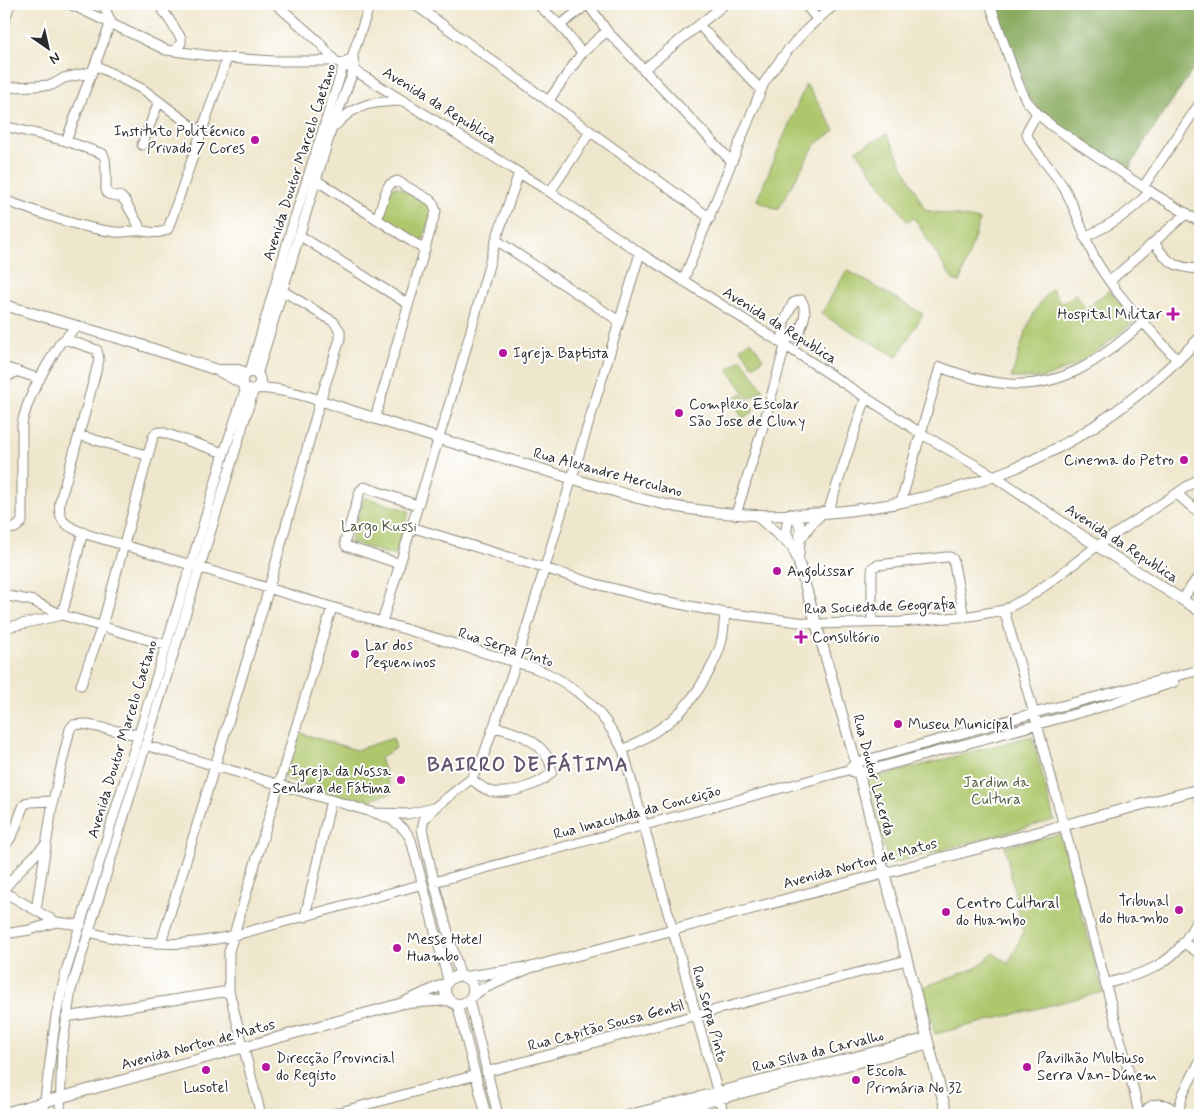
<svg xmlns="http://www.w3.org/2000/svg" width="1204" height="1119" viewBox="0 0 1204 1119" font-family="Mynerve,sans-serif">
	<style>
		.green { fill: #aec76d; stroke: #6c794c }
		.forest { fill: #8aac60; stroke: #5a6c46 }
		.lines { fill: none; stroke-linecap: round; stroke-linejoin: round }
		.minor-casing { stroke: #8d897c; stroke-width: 11 }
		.major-casing { stroke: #8d897c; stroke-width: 12 }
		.minor { stroke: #fff; stroke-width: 9 }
		.major { stroke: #fff; stroke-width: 10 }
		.poi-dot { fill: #b5179e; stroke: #fff; stroke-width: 2 }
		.labels { text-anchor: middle; stroke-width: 4; stroke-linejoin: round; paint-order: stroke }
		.street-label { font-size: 15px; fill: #2b2b2b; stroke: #fff }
		.poi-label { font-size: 15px; fill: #2b2b2b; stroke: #fff; text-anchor: start }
		.park-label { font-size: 15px; fill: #525a3f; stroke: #fff }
		.district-label { font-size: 20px; font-weight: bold; letter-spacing: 1px; fill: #62576e; stroke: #fff }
	</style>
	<rect width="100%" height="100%" fill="#fff"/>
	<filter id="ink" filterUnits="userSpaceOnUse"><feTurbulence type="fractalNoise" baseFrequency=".02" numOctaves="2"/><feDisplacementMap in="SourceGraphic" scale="10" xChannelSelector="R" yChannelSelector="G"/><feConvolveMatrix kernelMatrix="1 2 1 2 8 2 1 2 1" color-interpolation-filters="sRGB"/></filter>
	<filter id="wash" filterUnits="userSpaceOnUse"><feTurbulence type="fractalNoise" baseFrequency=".0096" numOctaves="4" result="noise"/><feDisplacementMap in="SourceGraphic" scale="20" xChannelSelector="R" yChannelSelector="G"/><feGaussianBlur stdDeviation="1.12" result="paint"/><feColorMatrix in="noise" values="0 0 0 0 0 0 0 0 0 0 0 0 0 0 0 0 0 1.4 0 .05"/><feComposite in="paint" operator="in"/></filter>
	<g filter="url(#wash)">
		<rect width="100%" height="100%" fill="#efe7cd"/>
		<path class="green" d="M806 84 835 130 814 146 778 210 757 200Z
			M887 134 925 210 980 220 960 282 953 280 914 218 908 222 856 150Z
			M396 186 433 207 423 240 419 241 382 216 391 189Z
			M847 270 923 314 897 357 821 314Z
			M1052 289 1061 304 1076 294 1086 309 1109 290 1134 321 1104 346 1074 366 1043 378H1011C1021 348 1028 311 1052 289Z
			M751 341 763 359 753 366 740 348Z
			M742 359 763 390 749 399 728 369Z
			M742 393 754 411 743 418 731 400Z
			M364 497 409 511 395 556 350 542Z
			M297 732 356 750 393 738 396 748 380 758 392 793 373 798 374 807 286 779 283 776Z
			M1032 736 1054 820 889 864 866 780Z
			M1060 834 1103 992 935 1034 923 987 976 968 994 953 1008 964 1023 933 1005 847Z"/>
		<path class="forest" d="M995 4H1200V59L1146 140 1127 172 1054 124 1029 99Z"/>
	</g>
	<g filter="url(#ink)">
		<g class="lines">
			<defs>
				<path id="minor" d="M70 4 166 50 227 58 274 61H335L344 64 550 192 640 253 794 351 922 434 994 476
					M159 4 181 38V43L175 51
					M276 4 318 41 335 61
					M414 4 710 218
					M537 4 560 25 582 53
					M588 4 607 31 732 162
					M805 4 817 19
					M990 4 1018 83 1026 100 1037 113 1052 126 1143 187 1200 222
					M4 22 10 4
					M560 25 588 4
					M699 25 761 90
					M95 65 144 90 201 133
					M643 70 725 4
					M4 90 15 87 52 85 64 78 92 72
					M549 100 582 53 607 31
					M1037 113 1027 131V135C1034 152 1054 171 1064 188 1078 212 1084 240 1098 264 1119 299 1151 330 1178 361
					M336 125C356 102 376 102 405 101
					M4 126 66 141 103 154 105 159 106 170V190L108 194 121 197 125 201 142 231
					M66 141 111 22 103 4
					M142 145 159 101
					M316 180 425 250
					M1143 187 1200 103
					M550 192 590 132
					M4 200C40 213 76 227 115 232 124 233 133 230 142 231 153 232 158 235 168 229L227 58
					M299 235 408 304
					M1084 237C1110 226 1132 212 1150 191
					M496 240 619 321
					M1154 242C1167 263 1175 268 1200 269
					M683 281 764 83C785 51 806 27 836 4
					M1110 281 1187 213
					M801 300C809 311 803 324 797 336L787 339 783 335 784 322 793 303Z
					M76 326 65 339 97 350 99 360 79 435 60 501C59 508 59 517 65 523 78 534 107 540 124 545L535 668C577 685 603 710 623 750L724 1115
					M4 367 40 379
					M250 372 294 220 344 64 348 60
					M257 375 331 131 354 69 353 54 370 4
					M4 379 17 371
					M375 418 436 211 433 203 430 200 397 181 389 185 387 189 377 219
					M79 435 149 456
					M1177 494 1200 514
					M901 502 940 367C987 385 1032 393 1078 370 1102 358 1124 339 1144 322
					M828 512 866 397
					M736 514 762 430 787 339
					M411 527 596 584 654 599 725 613 815 624 901 622 970 616 1004 610 1030 596 1053 580 1097 546 1200 478
					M4 529 15 528 22 522V424C28 394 45 369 60 343L65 339
					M400 564 346 546 345 541 360 491 364 487 417 505
					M4 595 33 601 62 615 166 645
					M1182 600 1200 574
					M1004 610 1037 724 1134 1091 1139 1115
					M382 622 461 366 496 240 519 173
					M872 622V572L873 567 878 565 946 557H950L953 559 964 617
					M4 628 62 615 83 532
					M81 685 102 626 153 437 156 433 161 432 224 453
					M145 745 375 813C390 818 404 825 411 840L448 980
					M623 750C663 729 685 715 707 675 713 664 720 652 722 639 724 631 724 621 725 613
					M853 772 859 773 1104 706 1174 682
					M471 779C478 784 485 791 494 792 511 794 541 785 552 772 549 744 519 732 494 727
					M1197 790 1200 799
					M434 808 424 820 422 829 434 882 460 975
					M375 813 408 814 434 808 471 779 482 760 516 663 640 253
					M4 846C17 834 17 819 24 805L29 802 53 801
					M434 882 848 770 856 763 1034 713 1200 670
					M4 889 22 868 46 844
					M4 892 56 922
					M36 910 53 801 70 729 73 725 83 724 138 735
					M305 917 331 800
					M89 932C120 941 154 945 186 943 201 942 217 939 232 936L423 884
					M4 934 30 930 56 922 81 925
					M161 943 269 588 320 401 340 339V331L334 322 283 291
					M1184 943 1200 954
					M1105 984C1135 975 1164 970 1183 943 1189 935 1194 925 1200 917
					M469 1000 498 1115
					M457 1004 486 1115
					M66 1017 229 991
					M486 1072 696 1015 907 960
					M43 1115 56 1016 66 971 204 522 224 453 246 388
					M60 1115 62 1048 71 990 254 389
					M261 1115 229 991V951L332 607
					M329 1115 476 1075
					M628 1115 927 1038
					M659 1115 929 1044
					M1143 1115C1151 1100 1169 1101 1177 1115
					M1177 1115 1183 1094 1200 1061"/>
				<path id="major" d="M4 305 132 342 217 370 243 384
					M218 370H238L247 373
					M242 381a9 9 0 1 1 18 0a9 9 0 1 1-18 0Z
					M256 388C287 388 319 400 349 410 386 422 423 434 460 445 503 458 545 470 587 483 621 493 655 504 690 509 802 526 930 507 1033 460 1095 432 1152 387 1200 338
					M994 476 1097 546 1200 611
					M789 514 786 532 798 560 856 763 947 1115
					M795 514 801 528 798 559
					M756 515 789 544
					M802 537 810 525 823 512
					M445 990a14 14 0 1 1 28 0a14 14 0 1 1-28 0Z
					M465 977 523 968
					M472 996 482 989 529 968 1200 789
					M406 1003 449 1000
					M4 1113 400 1004 447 983"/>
			</defs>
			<use href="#minor" class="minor-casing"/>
			<use href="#major" class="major-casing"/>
			<use href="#minor" class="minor"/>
			<use href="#major" class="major"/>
		</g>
	</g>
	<g class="poi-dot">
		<circle cx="255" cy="140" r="5"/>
		<path d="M1170.5 306.5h5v5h5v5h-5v5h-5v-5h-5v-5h5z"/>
		<circle cx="503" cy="353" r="5"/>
		<circle cx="679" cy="413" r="5"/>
		<circle cx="1184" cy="460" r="5"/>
		<circle cx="777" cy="571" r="5"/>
		<path d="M798.5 629.5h5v5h5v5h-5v5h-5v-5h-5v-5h5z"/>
		<circle cx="355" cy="654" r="5"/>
		<circle cx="898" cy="724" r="5"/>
		<circle cx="401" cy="780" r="5"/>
		<circle cx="1179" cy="910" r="5"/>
		<circle cx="946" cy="912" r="5"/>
		<circle cx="397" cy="948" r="5"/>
		<circle cx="266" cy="1067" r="5"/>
		<circle cx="1027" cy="1067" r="5"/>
		<circle cx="206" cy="1070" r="5"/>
		<circle cx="856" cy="1080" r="5"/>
	</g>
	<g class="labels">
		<g class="street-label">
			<text transform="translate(440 105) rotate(32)" y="5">Avenida da Republica</text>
			<text transform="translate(299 162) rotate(-72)" y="5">Avenida Doutor Marcelo Caetano</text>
			<text transform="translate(780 325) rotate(32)" y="5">Avenida da Republica</text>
			<text transform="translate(608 472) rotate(15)" y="5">Rua Alexandre Herculano</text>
			<text transform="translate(1122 543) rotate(33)" y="5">Avenida da Republica</text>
			<text transform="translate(880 606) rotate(-2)" y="5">Rua Sociedade Geografia</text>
			<text transform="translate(506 647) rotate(18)" y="5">Rua Serpa Pinto</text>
			<text transform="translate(122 739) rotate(-73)" y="5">Avenida Doutor Marcelo Caetano</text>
			<text transform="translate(874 775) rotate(75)" y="5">Rua Doutor Lacerda</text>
			<text transform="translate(637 812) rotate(-15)" y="5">Rua Imaculada da Conceição</text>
			<text transform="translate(860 863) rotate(-15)" y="5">Avenida Norton de Matos</text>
			<text transform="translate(710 1014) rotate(75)" y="5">Rua Serpa Pinto</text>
			<text transform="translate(606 1025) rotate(-15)" y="5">Rua Capitão Sousa Gentil</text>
			<text transform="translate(198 1044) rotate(-15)" y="5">Avenida Norton de Matos</text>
			<text transform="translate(818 1051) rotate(-14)" y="5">Rua Silva da Carvalho</text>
		</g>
		<g class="poi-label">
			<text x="245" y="136" text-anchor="end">Instituto Politécnico<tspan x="245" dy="17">Privado 7 Cores</tspan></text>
			<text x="1162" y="319" text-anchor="end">Hospital Militar</text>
			<text x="513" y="358">Igreja Baptista</text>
			<text x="689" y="409">Complexo Escolar<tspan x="689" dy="17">São Jose de Cluny</tspan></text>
			<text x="1174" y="465" text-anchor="end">Cinema do Petro</text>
			<text x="787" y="576">Angolissar</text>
			<text x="812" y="642">Consultório</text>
			<text x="365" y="650">Lar dos<tspan x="365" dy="17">Pequeninos</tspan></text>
			<text x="908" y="729">Museu Municipal</text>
			<text x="391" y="776" text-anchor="end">Igreja da Nossa<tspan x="391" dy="17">Senhora de Fátima</tspan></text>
			<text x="1169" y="906" text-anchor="end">Tribunal<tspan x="1169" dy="17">do Huambo</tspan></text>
			<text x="956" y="908">Centro Cultural<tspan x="956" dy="17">do Huambo</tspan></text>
			<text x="407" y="944">Messe Hotel<tspan x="407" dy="17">Huambo</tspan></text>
			<text x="276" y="1063">Direcção Provincial<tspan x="276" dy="17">do Registo</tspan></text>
			<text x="1037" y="1063">Pavilhão Multiuso<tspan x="1037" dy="17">Serra Van-Dúnem</tspan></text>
			<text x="866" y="1076">Escola<tspan x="866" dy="17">Primária No 32</tspan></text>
			<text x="206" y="1092" text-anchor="middle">Lusotel</text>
		</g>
		<g class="park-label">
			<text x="379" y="531">Largo Kussi</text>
			<text x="996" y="787">Jardim da<tspan x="996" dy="17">Cultura</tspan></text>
		</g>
		<g class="district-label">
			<text x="528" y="771">BAIRRO DE FÁTIMA</text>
		</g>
	</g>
	<rect width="1204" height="1119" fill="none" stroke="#fff" stroke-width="20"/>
	<g transform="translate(48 48) rotate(146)" stroke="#ffffff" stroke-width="4" paint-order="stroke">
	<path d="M0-4L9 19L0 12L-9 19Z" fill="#2b2b2b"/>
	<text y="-8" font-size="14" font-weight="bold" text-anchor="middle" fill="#2b2b2b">N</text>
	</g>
</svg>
